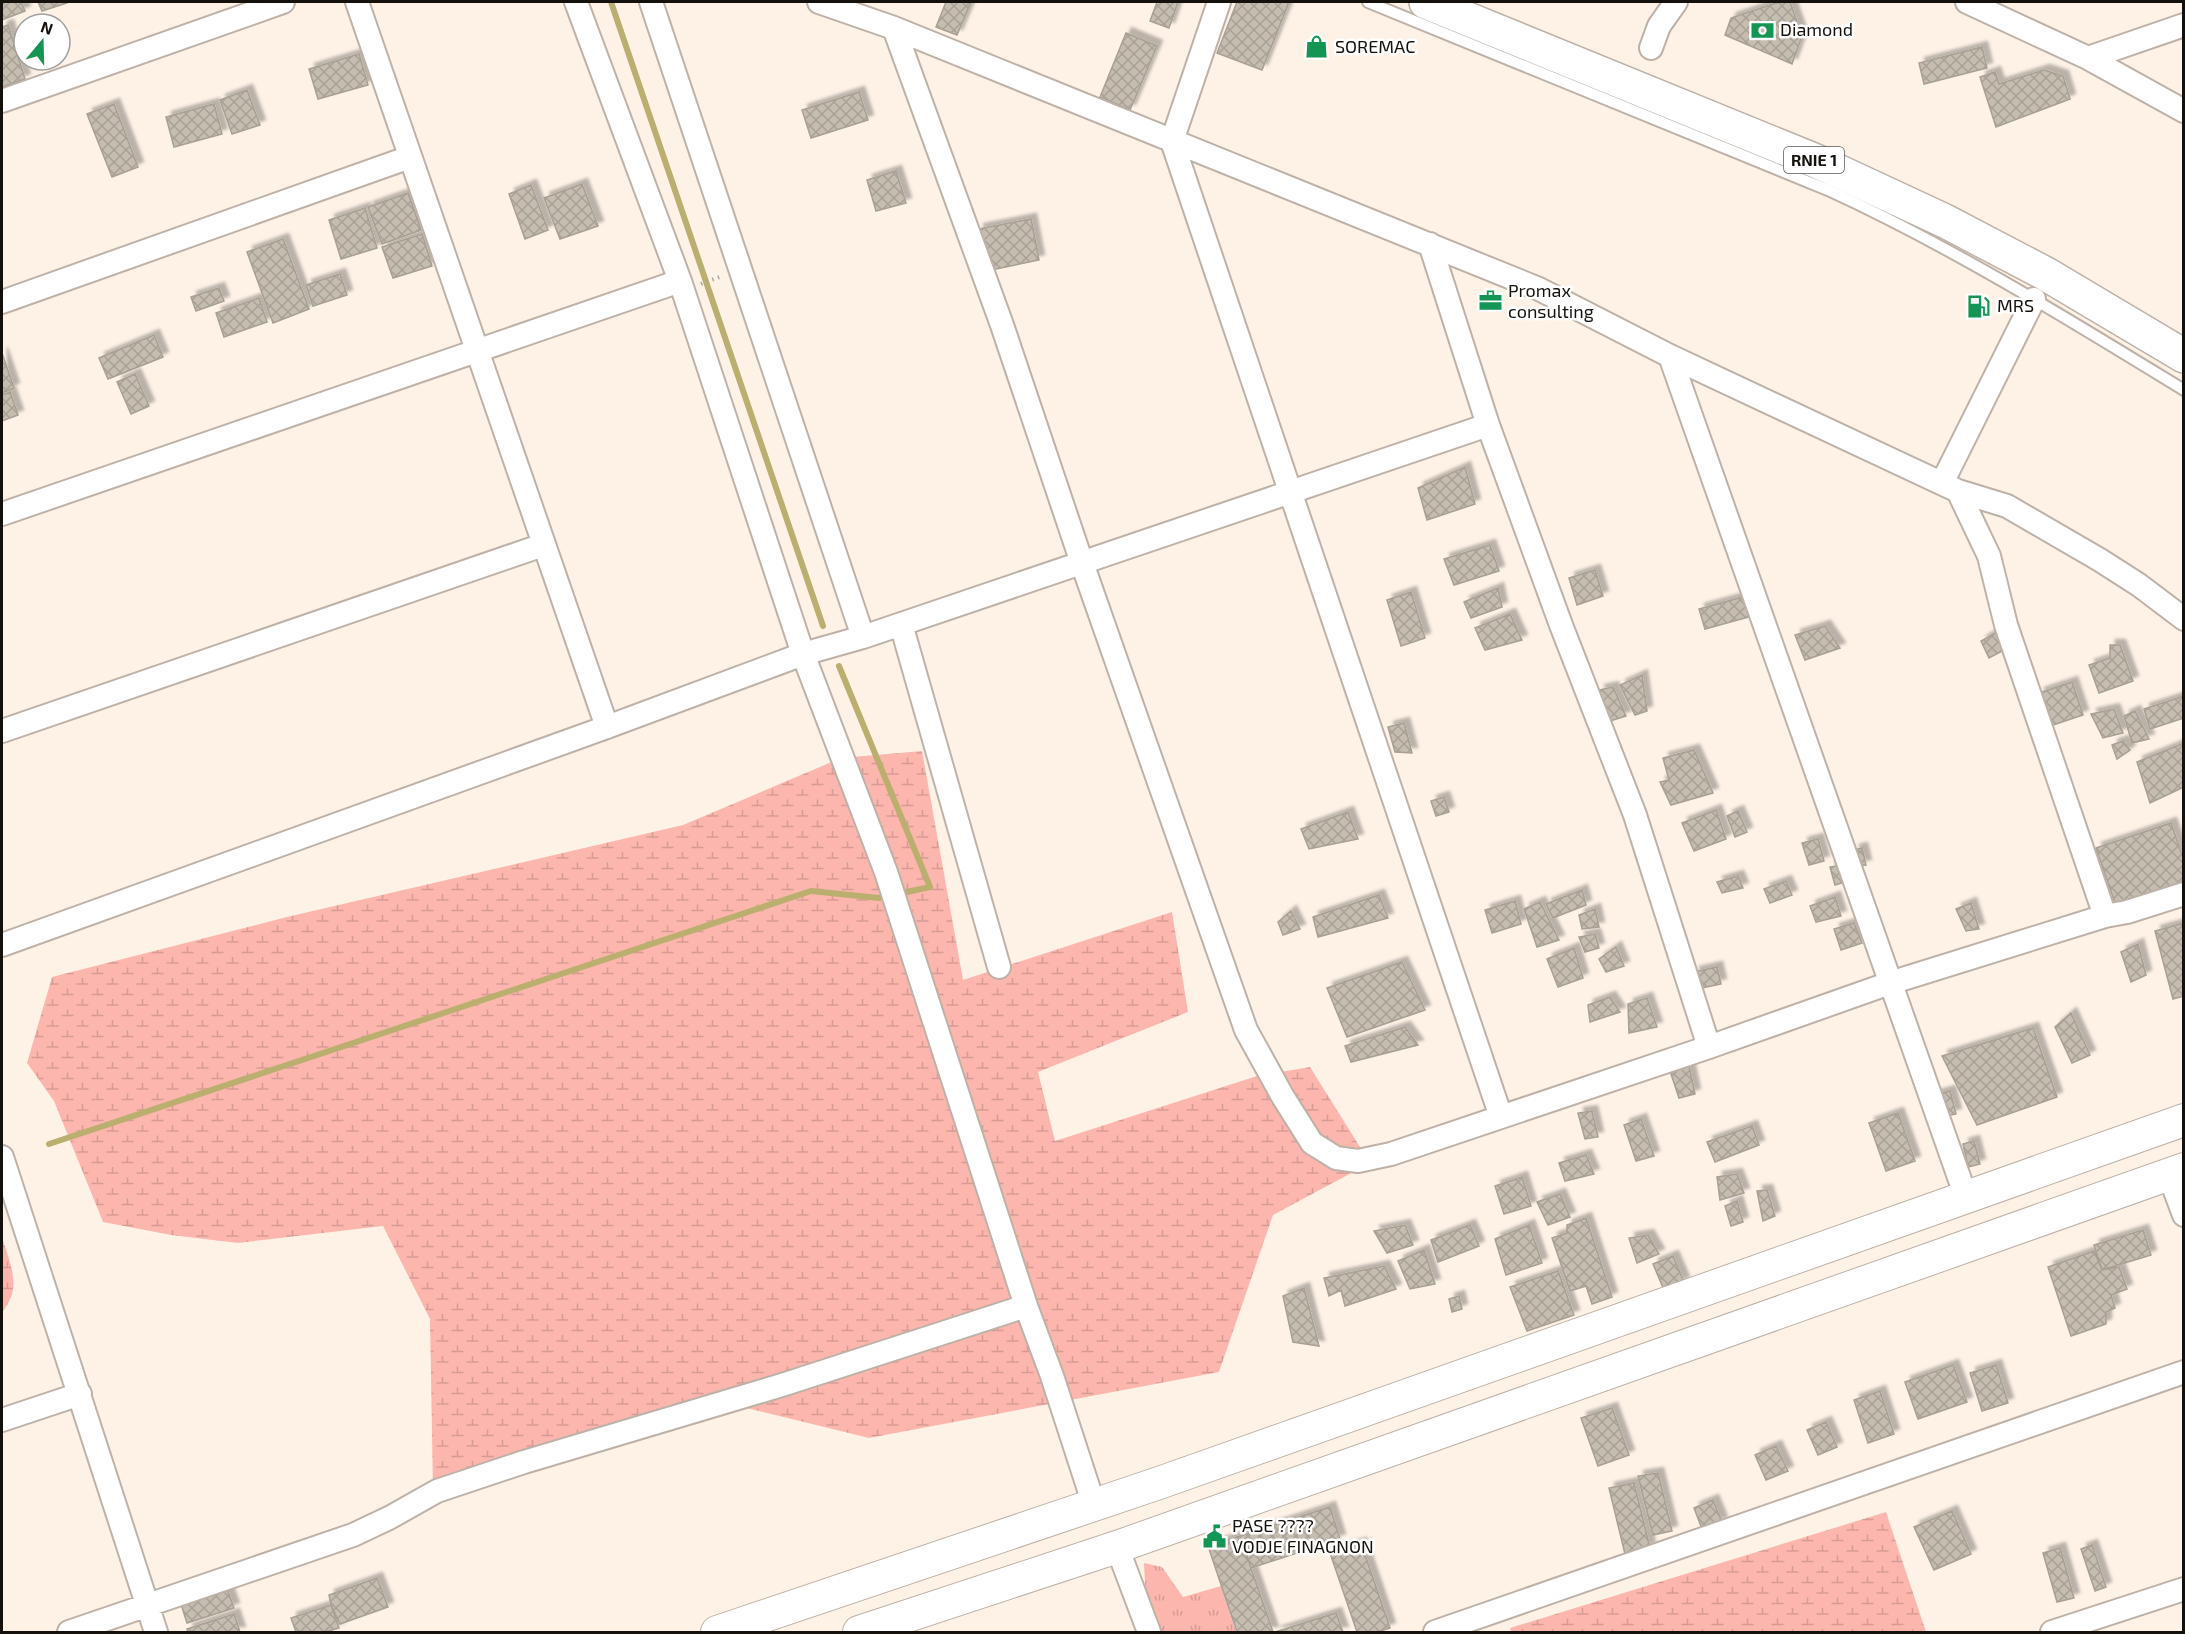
<svg xmlns="http://www.w3.org/2000/svg" width="2185" height="1634" viewBox="0 0 2185 1634" font-family="'Exo 2',sans-serif">
	<style>
		.grass { fill: url(#grass-tufts) }
		.wetland { fill: url(#wetland-marsh) }
		.lines { fill: none; stroke-linecap: round; stroke-linejoin: round }
		.stream { stroke: #baaf6e; stroke-width: 6 }
		.building { fill: url(#building-cross-hatch); stroke: #a7a093; stroke-width: 1.5; filter: url(#shadow) }
		.lane-casing { stroke: #beb2a8; stroke-width: 14 }
		.street-casing { stroke: #beb2a8; stroke-width: 26 }
		.secondary-casing { stroke: #beb2a8; stroke-width: 34 }
		.highway-casing { stroke: #beb2a8; stroke-width: 36 }
		.path { stroke: #b0a79e; stroke-width: 4; stroke-dasharray: 1.5 4.5; stroke-linecap: butt }
		.lane { stroke: #fff; stroke-width: 10 }
		.street { stroke: #fff; stroke-width: 22 }
		.secondary { stroke: #fff; stroke-width: 32 }
		.highway { stroke: #fff; stroke-width: 33 }
		.labels { text-anchor: middle; stroke-width: 5; stroke-linejoin: round; paint-order: stroke }
		.shield { fill: #fff; stroke: #5a5855; stroke-width: 1.5 }
		.shield-label { font-size: 16px; font-weight: bold; fill: #14100c }
		.poi-label { font-size: 18px; fill: #14100c; stroke: #fff; text-anchor: start }
	</style>
	<defs>
		<pattern id="grass-tufts" width="24" height="20" patternUnits="userSpaceOnUse" patternTransform="scale(1.5)"><rect width="24" height="20" fill="#fcb6ad"/><path d="M3 7l-1-3M5 7V3M7 7l1-3M15 17l-1-3M17 17v-4M19 17l1-3" fill="none" stroke="#d79b94"/></pattern>
		<pattern id="wetland-marsh" width="20" height="14" patternUnits="userSpaceOnUse" patternTransform="scale(1.5)"><rect width="20" height="14" fill="#fcb6ad"/><path d="M1 5h8M5 5V1M11 12h8M15 12V8" fill="none" stroke="#d79b94"/></pattern>
		<pattern id="building-cross-hatch" width="8" height="8" patternUnits="userSpaceOnUse" patternTransform="scale(1.5)"><rect width="8" height="8" fill="#c5bdb0"/><path d="M0 0l8 8M0 8l8-8" fill="none" stroke="#a8a196"/></pattern>
		<filter id="shadow"><feDropShadow dx="5.5" dy="-5.5" stdDeviation="1.5" flood-color="#0004"/></filter>
	</defs>
	<rect width="100%" height="100%" fill="#fef2e7"/>
	<path class="grass" d="M1144 1563 1162 1567 1183 1597 1221 1586 1236 1632H1159L1146 1603Z"/>
	<path class="wetland" d="M922 751 963 980 1172 912 1188 1012 1038 1072 1055 1141 1257 1076 1310 1067 1370 1163 1273 1215 1219 1372 869 1438 706 1398 433 1490 430 1319 383 1226 238 1243 171 1235 103 1222 54 1101 27 1063 52 977 287 917 683 825 841 758Z
		M2 1237C10 1264 23 1288 2 1312Z
		M1886 1512 1926 1632H1511L1510 1628Z"/>
	<g class="lines">
		<path class="stream" d="M611 2 823 626
			M49 1144 811 891 879 898 930 887 839 666"/>
	</g>
	<path class="building" d="M2 2H21L25 11 2 20Z
		M38 2H67V3L42 11Z
		M946 2H971L957 35 936 27Z
		M1157 2H1178L1169 28 1150 21Z
		M1237 2H1289L1262 70 1217 53Z
		M1779 2H1790L1802 36 1792 64 1725 35 1731 18Z
		M8 25 25 79 2 87V27Z
		M1126 33 1157 46 1130 110 1100 97Z
		M1982 47 1987 68 1924 84 1919 63Z
		M359 54 368 85 318 99 309 69Z
		M2044 70 2063 76 2070 99 1996 127 1980 77 1995 72 1999 84Z
		M247 90 260 125 232 134 220 100Z
		M859 92 868 120 811 138 802 110Z
		M114 104 138 167 112 177 87 114Z
		M214 104 222 134 174 147 166 117Z
		M896 171 906 203 876 211 867 180Z
		M582 184 598 226 560 239 544 198Z
		M531 185 548 230 525 239 509 194Z
		M408 193 421 230 382 244 368 207Z
		M365 208 377 248 341 259 329 220Z
		M1031 219 1039 260 986 271 978 229Z
		M422 234 432 266 393 278 382 247Z
		M283 239 309 309 273 323 247 252Z
		M340 274 347 295 313 306 306 285Z
		M219 288 224 301 196 311 191 297Z
		M259 298 267 322 224 337 216 313Z
		M154 335 163 357 108 379 99 358Z
		M2 353 14 388 2 393Z
		M135 374 149 406 131 414 117 382Z
		M10 392 18 415 2 421V395Z
		M1465 467 1475 504 1427 520 1418 488Z
		M1490 545 1499 571 1454 585 1444 559Z
		M1595 570 1603 596 1577 605 1569 578Z
		M1498 588 1502 607 1471 618 1464 602Z
		M1411 592 1425 638 1401 646 1387 600Z
		M1750 595 1756 615 1705 629 1699 609Z
		M1510 614 1522 640 1485 650 1475 628Z
		M1825 626 1840 648 1805 660 1795 635Z
		M1997 632 2006 649 1989 658 1981 641Z
		M2110 645H2120L2133 681 2099 693 2089 665 2110 658Z
		M1642 675 1647 711 1635 715 1620 685Z
		M2072 682 2083 715 2050 726 2039 693Z
		M1613 687 1626 716 1610 721 1599 690Z
		M2184 696V718L2150 729 2144 709Z
		M2114 709 2123 733 2103 738 2091 714Z
		M2135 711 2149 739 2132 743 2124 716Z
		M1404 723 1412 753 1395 752 1388 727Z
		M2123 741 2130 750 2117 759 2112 745Z
		M2184 743V787L2150 803 2137 762Z
		M1694 750 1713 793 1671 805 1660 782 1669 780 1663 758Z
		M1444 797 1449 812 1436 816 1431 801Z
		M1716 810 1726 839 1694 851 1682 823Z
		M1738 811 1747 832 1735 837 1727 816Z
		M1348 812 1358 839 1309 849 1301 829Z
		M2171 823 2184 861V883L2116 906 2096 848Z
		M1818 839 1824 861 1809 865 1802 843Z
		M1862 848 1866 865 1857 866 1854 850Z
		M1841 865 1845 882 1835 885 1830 867Z
		M1738 876 1743 888 1722 893 1717 882Z
		M1786 881 1792 895 1770 903 1764 889Z
		M1582 890 1586 905 1553 918 1546 904Z
		M1379 895 1388 918 1318 937 1313 917Z
		M1835 897 1841 916 1816 922 1810 906Z
		M1515 901 1521 924 1492 933 1485 910Z
		M1540 902 1559 940 1537 947 1524 909Z
		M1971 903 1979 929 1966 931 1956 909Z
		M1595 909 1599 927 1582 929 1579 915Z
		M1291 911 1300 929 1283 935 1278 922Z
		M1854 923 1862 943 1841 950 1834 929Z
		M2184 923V996L2173 999 2155 931Z
		M1595 934 1599 948 1585 952 1579 937Z
		M2138 944 2146 975 2131 982 2121 952Z
		M1616 947 1624 966 1606 972 1599 959Z
		M1574 948 1583 978 1558 987 1547 959Z
		M1402 962 1425 1010 1347 1037 1327 988Z
		M1717 967 1721 984 1697 989 1694 972Z
		M1610 997 1620 1012 1590 1022 1588 1005Z
		M1647 998 1657 1027 1629 1033 1628 1004Z
		M2071 1013 2090 1055 2072 1063 2055 1027Z
		M1405 1027 1418 1045 1351 1062 1345 1046Z
		M2033 1028 2057 1097 1977 1125 1942 1056Z
		M1689 1066 1695 1094 1679 1098 1670 1071Z
		M1950 1091 1956 1114 1941 1117 1935 1095Z
		M1592 1111 1598 1137 1585 1139 1578 1113Z
		M1898 1113 1915 1161 1886 1171 1869 1123Z
		M1641 1119 1654 1156 1636 1161 1624 1125Z
		M1752 1126 1759 1145 1715 1162 1707 1142Z
		M1974 1141 1980 1164 1968 1167 1963 1144Z
		M1586 1155 1594 1174 1565 1181 1559 1163Z
		M1737 1174 1744 1193 1720 1200 1717 1177Z
		M1522 1177 1531 1206 1504 1214 1495 1186Z
		M1767 1190 1775 1216 1763 1221 1757 1191Z
		M1560 1194 1570 1217 1548 1225 1537 1202Z
		M1737 1201 1743 1222 1731 1226 1725 1206Z
		M1586 1218 1612 1297 1592 1304 1586 1286 1570 1291 1552 1238 1567 1233V1225Z
		M1405 1225 1413 1245 1387 1253 1374 1231Z
		M1470 1225 1479 1246 1438 1262 1431 1240Z
		M1529 1225 1542 1263 1506 1275 1495 1239Z
		M2143 1230 2151 1255 2102 1270 2094 1245Z
		M1648 1235 1659 1254 1637 1263 1629 1238Z
		M1424 1250 1435 1284 1410 1289 1398 1261Z
		M2094 1251 2102 1270 2119 1267 2127 1289 2111 1295 2115 1308 2106 1312V1324L2071 1336 2048 1267Z
		M1673 1256 1684 1282 1664 1290 1653 1264Z
		M1384 1266 1396 1289 1345 1306 1341 1290 1329 1296 1324 1278Z
		M1558 1271 1574 1315 1527 1331 1510 1287Z
		M1304 1288 1319 1346 1293 1342 1283 1296Z
		M1459 1296 1462 1309 1452 1312 1449 1299Z
		M1953 1365 1967 1402 1918 1419 1905 1382Z
		M1996 1365 2008 1403 1982 1411 1970 1373Z
		M1880 1391 1894 1434 1868 1443 1854 1400Z
		M1612 1408 1629 1455 1598 1466 1581 1418Z
		M1826 1422 1837 1447 1818 1455 1807 1430Z
		M1776 1446 1788 1471 1766 1480 1755 1455Z
		M1658 1473 1672 1531 1653 1535 1638 1476Z
		M1634 1483 1650 1548 1625 1554 1609 1488Z
		M1713 1500 1722 1522 1702 1529 1694 1508Z
		M1330 1507 1340 1539 1251 1568 1240 1536Z
		M1952 1511 1971 1554 1934 1570 1914 1527Z
		M1240 1536 1273 1632H1237L1208 1546Z
		M1361 1543 1390 1628 1377 1632H1357L1330 1553Z
		M2092 1545 2106 1587 2095 1591 2081 1549Z
		M2060 1548 2074 1598 2057 1602 2043 1553Z
		M377 1578 388 1607 340 1624 331 1605 329 1595Z
		M226 1586 234 1608 187 1623 180 1601Z
		M331 1605 339 1628 325 1632H296L291 1618Z
		M1336 1613 1343 1632H1275Z
		M234 1614 240 1632H188L187 1629Z"/>
	<g class="lines">
		<defs>
			<path id="lane" d="M1368 2 1828 190C1952 247 2068 319 2184 390"/>
			<path id="street" d="M357 2 607 727
				M576 2 680 281 803 654 886 872 1026 1306
				M651 2 863 637
				M819 2 894 28 1539 289 1670 356 1958 491 2007 506 2100 560 2139 585 2184 619
				M1219 2 1172 141 1501 1117
				M1967 2 2088 58 2184 111
				M894 28 1002 325 1082 563 1246 1030 1283 1097 1312 1143 1336 1158 1358 1161 1391 1154 1709 1047 1890 983 2105 916 2127 912 2184 894
				M1651 48 1659 26 1676 2
				M2088 58 2184 25
				M2 101 283 2
				M1430 244 1488 425 1561 625 1635 815 1709 1047
				M2 302 410 157
				M1670 356 1966 1197
				M1942 483 2034 299
				M1958 491 1989 556 2006 625 2105 916
				M2 514 680 281
				M901 624 999 967
				M2 731 543 545
				M2 945 607 727 803 654 863 637 1488 425
				M2 1157 156 1632
				M2169 1175 2184 1215
				M2 1420 80 1394
				M1117 1547 1149 1632
				M69 1632 353 1535 389 1518 437 1491 524 1462 782 1385 1026 1306 1052 1376 1094 1505
				M1435 1632 2184 1372
				M2052 1632 2184 1589"/>
			<path id="secondary" d="M717 1632 1159 1483 2184 1120
				M859 1632 1117 1547 2184 1169"/>
			<path id="highway" d="M1426 2 1816 161 1945 221 2046 274 2184 356"/>
		</defs>
		<use href="#lane" class="lane-casing"/>
		<use href="#street" class="street-casing"/>
		<use href="#secondary" class="secondary-casing"/>
		<use href="#highway" class="highway-casing"/>
		<path class="path" d="M701 284 722 276"/>
		<use href="#lane" class="lane"/>
		<use href="#street" class="street"/>
		<use href="#secondary" class="secondary"/>
		<use href="#highway" class="highway"/>
	</g>
	<defs>
		<symbol id="bank-bare" viewBox="-9 -9 18 18"><path d="M-6-4H6V4H-6ZM0-2.3a2.3 2.3 0 1 0 0 4.6a2.3 2.3 0 1 0 0-4.6Z" fill="#149553" stroke="#fff" stroke-width="2.5" paint-order="stroke"/></symbol>
		<symbol id="shop-bare" viewBox="-9 -9 18 18"><path d="M-5-2.5h2.3a2.7 3.5 0 0 1 5.4 0H5L5.5 6h-11ZM-1.5-2.5h3a1.5 2.3 0 0 0-3 0Z" fill="#149553" stroke="#fff" stroke-width="2.5" paint-order="stroke"/></symbol>
		<symbol id="office-bare" viewBox="-9 -9 18 18"><path d="M-6-3h4V-5.5h4V-3h4V5H-6ZM-1-4.5V-3h2v-1.5ZM-6 0V1H6V0Z" fill="#149553" stroke="#fff" stroke-width="2.5" paint-order="stroke"/></symbol>
		<symbol id="fuel-bare" viewBox="-9 -9 18 18"><path d="M-5.5-6h7V0h2V4h1.3V-2.5L3-4.5l.8-.8L6-3V5H2.5V1h-1V6h-7ZM-4.2-4.7v3.2H.2V-4.7Z" fill="#149553" stroke="#fff" stroke-width="2.5" paint-order="stroke"/></symbol>
		<symbol id="civic-bare" viewBox="-9 -9 18 18"><path d="M-.6-6.5H3V-4.5H.6V-3L4-1V1h2V6H-6V1h2V-1L-.6-3ZM-1.2 2.5V6h2.4V2.5Z" fill="#149553" stroke="#fff" stroke-width="2.5" paint-order="stroke"/></symbol>
	</defs>
	<g fill-rule="evenodd">
		<use href="#bank-bare" x="1746" y="14" width="33" height="33"/>
		<use href="#shop-bare" x="1300" y="30" width="33" height="33"/>
		<use href="#office-bare" x="1474" y="284" width="33" height="33"/>
		<use href="#fuel-bare" x="1962" y="290" width="33" height="33"/>
		<use href="#civic-bare" x="1198" y="1520" width="33" height="33"/>
	</g>
	<g class="labels">
		<rect class="shield" x="1784" y="147" width="60" height="26" rx="4.5"/>
		<g class="shield-label">
			<text x="1814" y="166">RNIE 1</text>
		</g>
		<g class="poi-label">
			<text x="1780" y="36">Diamond</text>
			<text x="1335" y="53">SOREMAC</text>
			<text x="1508" y="297">Promax<tspan x="1508" dy="21">consulting</tspan></text>
			<text x="1997" y="312">MRS</text>
			<text x="1232" y="1532">PASE ????<tspan x="1232" dy="21">VODJE FINAGNON</tspan></text>
		</g>
	</g>
	<rect width="2185" height="1634" fill="none" stroke="#14100c" stroke-width="6"/>
	<g transform="translate(42 42) rotate(19)"><circle r="28" fill="#ffffff" stroke="#a19f9e" stroke-width="1.5"/>
	<path d="M0-4.5L10 22L0 15L-10 22Z" fill="#149553"/>
	<text y="-9" font-size="16" font-weight="bold" text-anchor="middle" fill="#14100c">N</text>
	</g>
</svg>
